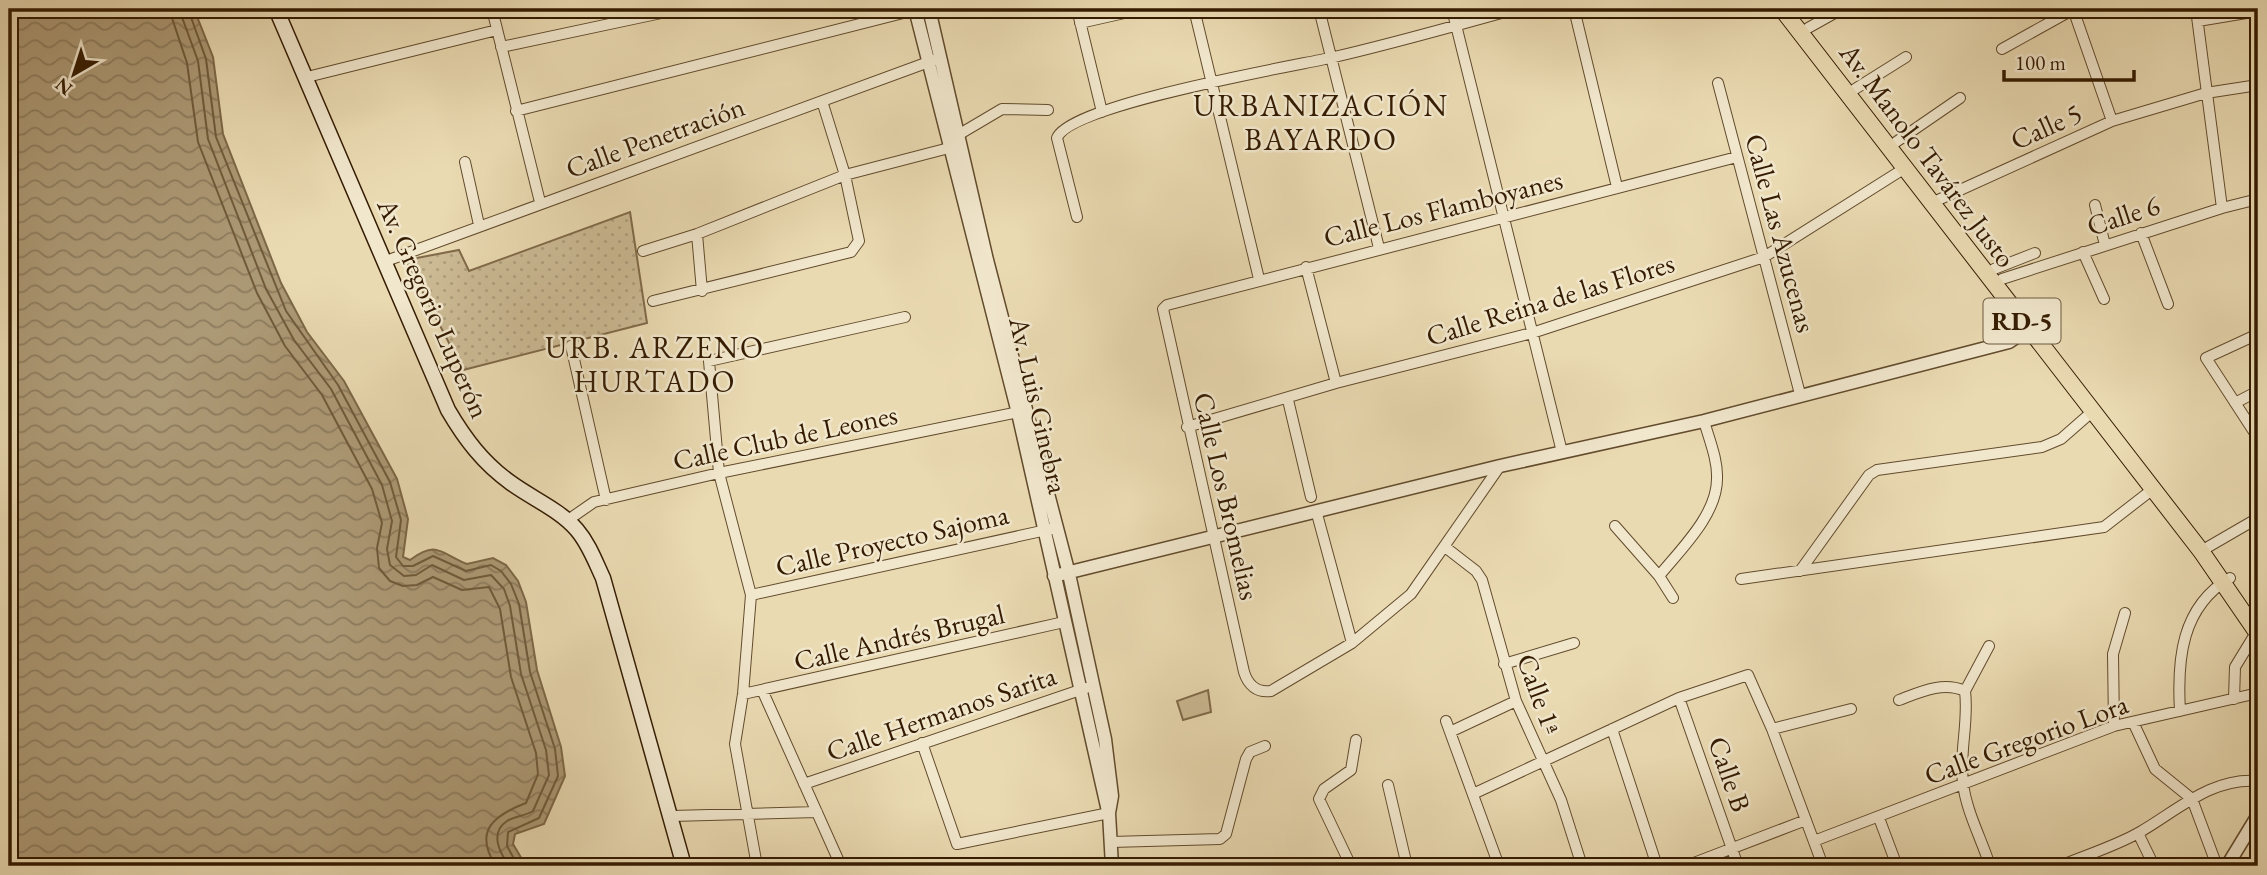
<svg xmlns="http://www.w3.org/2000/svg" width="2267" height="875" viewBox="0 0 2267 875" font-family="'EB Garamond',serif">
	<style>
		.grass { fill: url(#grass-dots); stroke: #806a4a; stroke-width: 2 }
		.park { fill: #cbba94; stroke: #806a4a; stroke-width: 2 }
		.water { fill: url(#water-waves); stroke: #7c6746; stroke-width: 2 }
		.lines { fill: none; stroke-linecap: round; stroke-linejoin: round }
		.shore { stroke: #705a3a; stroke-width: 2 }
		.minor-casing { stroke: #624b2c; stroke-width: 12 }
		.tertiary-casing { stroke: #624b2c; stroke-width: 15 }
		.secondary-casing { stroke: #341b00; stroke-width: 17 }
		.primary-casing { stroke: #341b00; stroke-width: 18 }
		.minor { stroke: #f1e7cd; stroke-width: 10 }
		.tertiary { stroke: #f1e7cd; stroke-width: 12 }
		.secondary { stroke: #f1e7cd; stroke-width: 14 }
		.primary { stroke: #eadab2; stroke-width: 16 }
		.labels { text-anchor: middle; stroke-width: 5; stroke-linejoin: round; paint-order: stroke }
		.shield { fill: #f1e7cd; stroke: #6d583e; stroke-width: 2 }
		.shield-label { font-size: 26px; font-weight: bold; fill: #341b00 }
		.street-label { font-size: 28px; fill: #341b00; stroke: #f1e7cd }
		.neighbourhood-label { font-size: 30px; letter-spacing: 2px; fill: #341b00; stroke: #f1e7cd }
	</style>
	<defs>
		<pattern id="grass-dots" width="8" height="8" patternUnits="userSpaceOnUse" patternTransform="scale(1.75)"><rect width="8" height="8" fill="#cbba94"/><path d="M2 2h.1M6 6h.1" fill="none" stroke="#af9f7e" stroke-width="1.8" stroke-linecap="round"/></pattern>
		<pattern id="water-waves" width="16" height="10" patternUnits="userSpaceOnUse" patternTransform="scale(1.75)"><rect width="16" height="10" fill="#ac9975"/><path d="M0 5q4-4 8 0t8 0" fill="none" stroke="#8d7c5e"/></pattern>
	</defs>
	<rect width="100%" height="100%" fill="#eadab2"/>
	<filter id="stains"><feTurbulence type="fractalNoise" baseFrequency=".00286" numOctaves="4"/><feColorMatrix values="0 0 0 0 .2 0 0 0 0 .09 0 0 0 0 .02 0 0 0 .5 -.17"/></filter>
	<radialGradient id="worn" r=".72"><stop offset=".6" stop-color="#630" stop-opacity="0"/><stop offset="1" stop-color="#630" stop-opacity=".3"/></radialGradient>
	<path class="grass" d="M630 212 647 323 463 370 406 260 459 250 469 271Z"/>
	<path class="park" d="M1208 690 1211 712 1183 720 1177 701Z"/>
	<path class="water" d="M9 9H194L213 57 223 134 281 283 307 332 344 381 397 479 408 519 403 557 410 560C437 540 440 553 467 564L493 558 506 565 518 581 526 602 537 670 561 747 565 776 544 824 515 834 513 844 526 866H9Z"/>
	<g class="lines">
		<path class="shore" d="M169 9 187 63 198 142 257 293 285 346 322 395 372 489 382 523 377 548 379 568 390 581 403 586 417 585 433 577 462 590 489 587 500 609 511 677 536 753 538 774 526 803C494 815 473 831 496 866
			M179 9 198 61 208 139 266 289 294 340 331 389 382 485 392 521 387 549 390 565 404 576 416 575 432 565 464 580 491 575 504 589 510 606 521 674 546 750 549 775 533 811C525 816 515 816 507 821 489 833 500 853 509 866
			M188 9 206 59 216 137 286 311 338 385 390 482 401 520 396 557 403 566H413L433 556 466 571 491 565 501 571 511 584 519 604 530 672 555 749 558 776 539 818 508 832 507 846 518 866"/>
		<defs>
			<path id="minor" d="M492 9 540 202
				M1077 9 1102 112
				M1194 9 1259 279
				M1319 9 1379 248
				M1452 9 1562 452
				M1574 9 1617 187
				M2073 9 2112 121
				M2196 9 2222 208
				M2198 21 2258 11
				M1080 23 1142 9
				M1808 28 1842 9
				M501 47 680 9
				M2002 49 2074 9
				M307 77 497 30
				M1718 83 1800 394
				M1855 89 1906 57
				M516 111 915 10
				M958 135 1002 109 1048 110
				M1896 142 1960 98
				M465 162 479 225
				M1938 200 2112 121 2206 93 2258 85
				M2095 205 2105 245
				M1077 217 1057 138C1069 105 1288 67 1330 58 1392 44 1454 26 1516 9
				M2141 233 2168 304
				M697 234 702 291
				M643 251 697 234 845 175 949 148
				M2083 252 2104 299
				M386 261 934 60
				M1306 267 1336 383
				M1994 269 2035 253
				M2002 279 2222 208 2258 199
				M653 301 851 252 859 241 845 175 822 101
				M2258 334 2206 358 2258 438
				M571 346 606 500
				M1288 400 1311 497
				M2235 403 2258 391
				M1187 427 1336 383 1532 333 1764 257 1905 168
				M1500 466 1411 594 1352 643 1271 691C1257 693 1248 685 1244 672L1163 309 1167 305 1737 157
				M1317 514 1352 643
				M568 520 594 502 719 473 1024 411
				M1615 526 1659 576 1673 598
				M1445 547 1476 571 1482 580 1516 701 1561 800 1582 866
				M2208 547 2258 518
				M1800 571 1869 475 1877 470 2042 447 2061 439 2093 411
				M1659 576C1680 550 1717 515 1717 479 1718 460 1709 439 1704 421
				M1741 579 2104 527 2153 489
				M751 595 1051 529
				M1504 664 1574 643
				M1965 691 1989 646
				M763 692 841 866
				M743 694 1064 622
				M1679 698 1738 866
				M2234 699 2235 667 2257 631
				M1899 700C1920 692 1943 681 1965 691 1969 722 1959 752 1963 783 1966 811 1982 840 1990 866
				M2180 711C2177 660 2181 607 2230 578
				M1446 721 1499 866
				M2133 722 2155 769 2192 799 2217 866
				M2114 726 2113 654 2125 613
				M1612 729 1657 866
				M1772 729 1851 709
				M1450 732 1516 701
				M922 743 957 844 1109 813
				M804 784 1086 688
				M1388 785 1407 866
				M1473 794 1679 698 1748 675 1772 729 1823 866
				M672 816 817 812
				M1879 818 1897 866
				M2138 833 2154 866
				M1814 841 2114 726 2258 693
				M1111 842 1220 839 1226 834 1246 759 1250 752 1265 746
				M757 866 735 744 743 694 751 595 719 473 709 361 905 317
				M1351 866 1319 799 1324 789 1351 770 1356 740
				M1686 866 1806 820
				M2060 866C2086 855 2116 846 2140 832 2178 810 2212 777 2258 781"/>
			<path id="tertiary" d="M915 9 1018 413 1108 811
				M929 9 987 260 1069 574 1105 739 1112 796 1109 813 1112 866
				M1054 576 1500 466 1704 421 2009 342 2035 325
				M2227 866 2258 815"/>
			<path id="secondary" d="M276 9 448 410C465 439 483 463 511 483 533 499 560 510 577 530 589 544 595 561 603 578L684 866"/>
			<path id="primary" d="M1782 9 2201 551 2258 634"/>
		</defs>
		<use href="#minor" class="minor-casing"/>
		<use href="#tertiary" class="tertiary-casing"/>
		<use href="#secondary" class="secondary-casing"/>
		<use href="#primary" class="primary-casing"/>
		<use href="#minor" class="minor"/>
		<use href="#tertiary" class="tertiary"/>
		<use href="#secondary" class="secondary"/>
		<use href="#primary" class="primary"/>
	</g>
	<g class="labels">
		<rect class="shield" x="1983.5" y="298.5" width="77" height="45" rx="5"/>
		<g class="shield-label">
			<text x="2022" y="330">RD-5</text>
		</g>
		<g class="street-label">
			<text transform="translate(2046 126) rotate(-24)" y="10">Calle 5</text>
			<text transform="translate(655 137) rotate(-20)" y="10">Calle Penetración</text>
			<text transform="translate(1928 155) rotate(53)" y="10">Av. Manolo Tavárez Justo</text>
			<text transform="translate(1443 208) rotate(-14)" y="10">Calle Los Flamboyanes</text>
			<text transform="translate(2123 215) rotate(-18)" y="10">Calle 6</text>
			<text transform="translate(1781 233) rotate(75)" y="10">Calle Las Azucenas</text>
			<text transform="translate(1550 299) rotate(-17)" y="10">Calle Reina de las Flores</text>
			<text transform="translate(434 308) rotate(66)" y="10">Av. Gregorio Luperón</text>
			<text transform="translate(1039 405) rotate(77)" y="10">Av. Luis Ginebra</text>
			<text transform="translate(785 437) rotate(-12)" y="10">Calle Club de Leones</text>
			<text transform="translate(1227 496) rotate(77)" y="10">Calle Los Bromelias</text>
			<text transform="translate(892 540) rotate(-13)" y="10">Calle Proyecto Sajoma</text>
			<text transform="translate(899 637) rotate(-13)" y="10">Calle Andrés Brugal</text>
			<text transform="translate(1540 694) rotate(70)" y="10">Calle 1ª</text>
			<text transform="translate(941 713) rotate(-19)" y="10">Calle Hermanos Sarita</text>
			<text transform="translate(2026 739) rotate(-20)" y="10">Calle Gregorio Lora</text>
			<text transform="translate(1730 774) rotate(71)" y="10">Calle B</text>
		</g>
		<g class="neighbourhood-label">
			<text x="1321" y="116">URBANIZACIÓN<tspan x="1321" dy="34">BAYARDO</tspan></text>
			<text x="655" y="358">URB. ARZENO<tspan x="655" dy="34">HURTADO</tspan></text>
		</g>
	</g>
	<rect width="2267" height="875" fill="none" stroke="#eadab2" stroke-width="35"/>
	<rect x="10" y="10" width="2246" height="854" fill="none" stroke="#341b00" stroke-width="3.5"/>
	<rect x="18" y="18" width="2232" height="840" fill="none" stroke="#341b00" stroke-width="2"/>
	<g transform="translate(74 74) rotate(219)" stroke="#f1e7cd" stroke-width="5" paint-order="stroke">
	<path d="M0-5L12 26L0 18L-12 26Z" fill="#341b00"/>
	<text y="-10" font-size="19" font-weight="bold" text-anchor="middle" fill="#341b00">N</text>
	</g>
	<path d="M2004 70v10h130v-10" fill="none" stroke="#341b00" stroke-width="3.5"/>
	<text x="2015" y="70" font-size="21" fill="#341b00" stroke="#f1e7cd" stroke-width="5" paint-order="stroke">100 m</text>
	<rect width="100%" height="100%" filter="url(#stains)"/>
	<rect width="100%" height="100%" fill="url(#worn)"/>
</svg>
